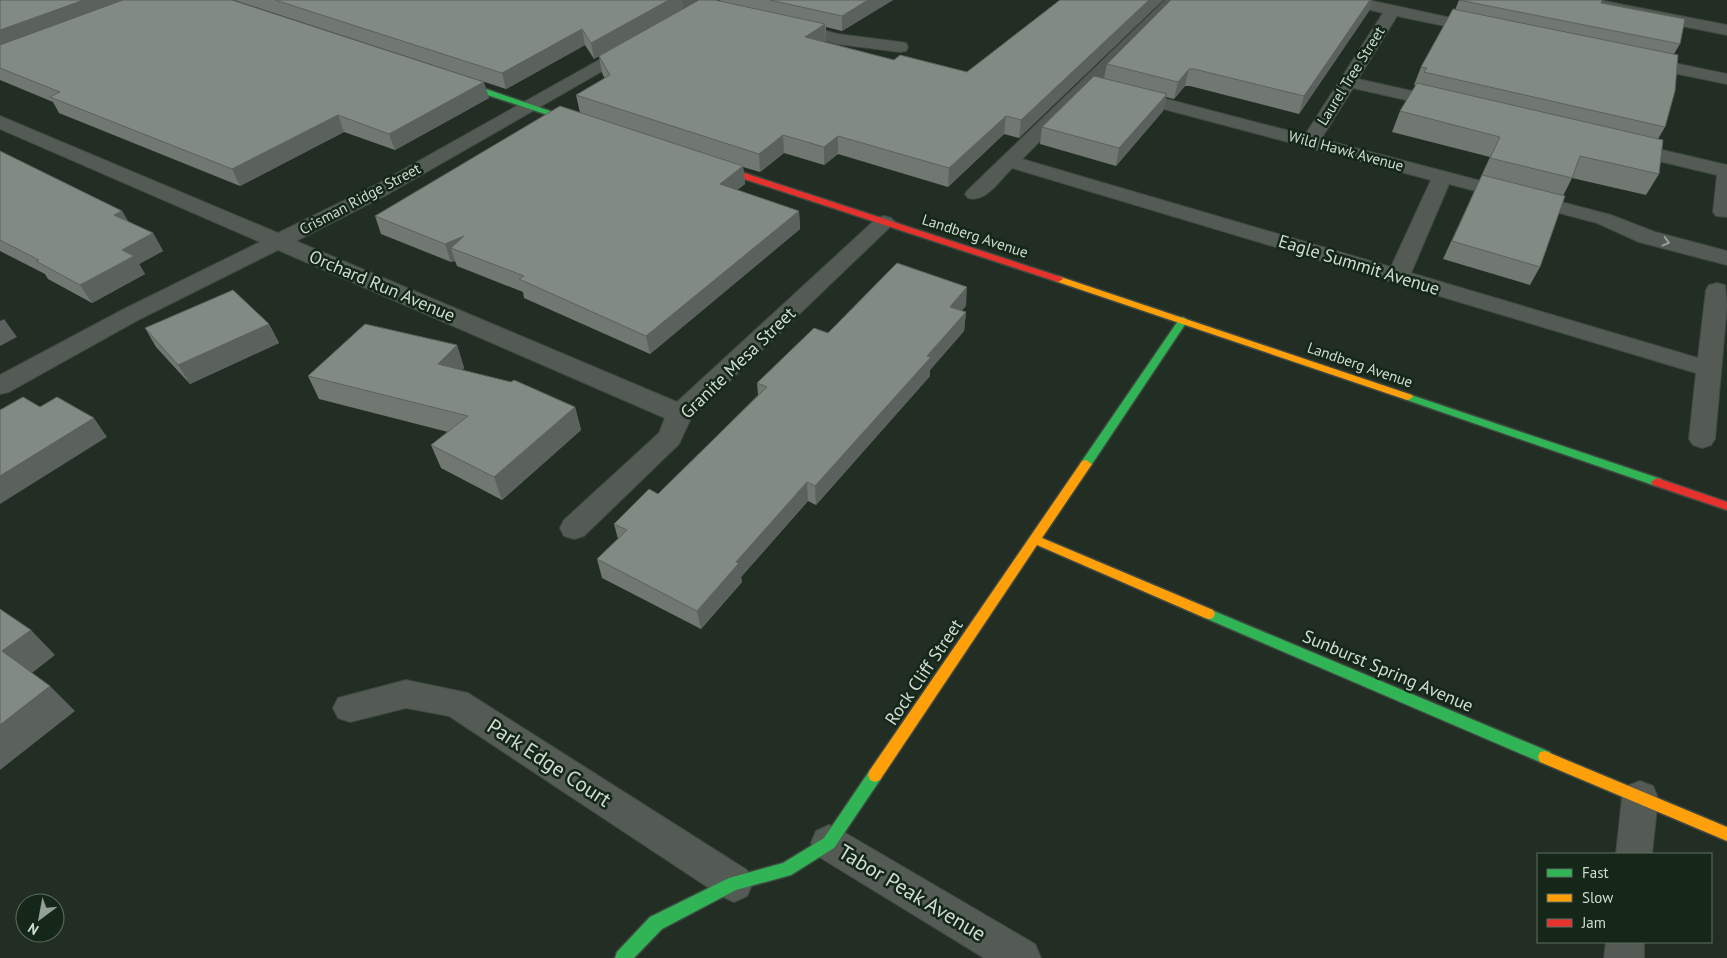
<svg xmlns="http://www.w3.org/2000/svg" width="1727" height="958" viewBox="0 0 1727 958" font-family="'PT Sans',sans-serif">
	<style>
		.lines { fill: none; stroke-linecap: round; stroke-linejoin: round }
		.street-casing { stroke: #3f4941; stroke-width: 2 }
		.fast-casing { stroke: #3f4941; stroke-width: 3 }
		.slow-casing { stroke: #3f4941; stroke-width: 3 }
		.jam-casing { stroke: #3f4941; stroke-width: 3 }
		.street { fill: #535b54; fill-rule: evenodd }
		.fast { fill: #30b455; fill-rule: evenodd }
		.slow { fill: #ff9f0a; fill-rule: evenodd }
		.jam { fill: #e5322d; fill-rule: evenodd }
		.wall { fill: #707871 }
		.shaded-wall { fill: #5b615c }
		.building { fill: #828b83; stroke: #5b615c }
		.oneway { stroke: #98a299 }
		.labels { text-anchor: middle; stroke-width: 5; stroke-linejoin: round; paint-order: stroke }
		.far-street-label { font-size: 15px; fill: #d1ddd2; stroke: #142718 }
		.street-label { font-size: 18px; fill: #d1ddd2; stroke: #142718 }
		.near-street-label { font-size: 21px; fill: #d1ddd2; stroke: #142718 }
	</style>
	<rect width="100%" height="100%" fill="#222d24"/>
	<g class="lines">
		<defs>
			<path id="street" d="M662 0H694L733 8 735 11 727 16 670 5Z
				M1165 0H1182L1022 159 1391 267 1431 180 1122 98 1119 94 1122 90 1128 89 1305 135 1383 13 1341 3 1338 0H1368L1489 26 1491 29 1489 32 1483 34 1397 16 1358 79 1452 100 1455 104 1452 108 1446 109 1353 88 1321 139 1611 215 1655 232 1727 251V265L1639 242 1597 223 1449 184 1411 273 1698 358 1706 290 1709 285 1717 283 1725 285 1727 306 1715 439 1711 445 1702 448 1693 445 1689 439 1696 373 1012 168C1000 180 986 203 968 198L965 194 968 190Z
				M1567 0H1599L1727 25V35L1575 5Z
				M789 21 838 34 900 42 906 43 908 47 906 51 900 52 837 44 783 29 781 26 783 23Z
				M633 41 639 42 641 46 639 50 388 194 296 241 677 402 877 218 884 216 891 218 895 222 891 226 691 418 679 444 584 536 574 539 564 536 560 528 564 520 659 433 665 418 278 250 140 319 9 392 0 394V375L124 309 260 242 0 129V116L278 233 374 186Z
				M1640 56 1727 74V84L1634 65 1632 61 1634 57Z
				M1624 141 1727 165V217L1716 216 1713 212 1717 175 1617 151 1614 147 1617 143Z
				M406 680 468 693 747 870 753 883 747 896 734 902 721 896 449 716 406 708 350 722 338 718 333 708 338 698Z
				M1640 781 1653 786 1658 798 1652 854H1616L1622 798 1627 786Z
				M829 825 842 831 1035 944 1041 958H984L816 855 811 843 816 831Z
				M1606 942H1644V958H1604Z"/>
			<path id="fast" d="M448 78H454L588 124 581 126 448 82Z
				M1183 317 1188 320 1090 467H1082L1080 464 1082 461 1180 318Z
				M1408 394 1661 479 1663 482 1657 486 1653 485 1404 399 1403 397 1404 395Z
				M1209 609 1550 752 1552 757 1550 762 1545 763 1540 762 1205 618 1203 614 1205 610Z
				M875 768 880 770 882 775 880 780 834 848 791 875 736 890 662 929 634 958H615L617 952 650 917 729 878 783 863 824 838 870 770Z"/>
			<path id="slow" d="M1058 276 1412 395 1413 397 1408 400 1404 399 1055 281 1053 279Z
				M1086 460 1092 464 1042 538 1213 610 1215 614 1213 618 1209 619 1205 618 1037 545 880 780 875 782 870 780 868 775 870 770 1082 461Z
				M1545 751 1727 827V841L1540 762 1538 757 1540 752Z"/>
			<path id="jam" d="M705 162H711L1061 277 1063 279 1058 282 1055 281 705 166Z
				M1657 478 1727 502V510L1653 485 1651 482Z"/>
		</defs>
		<use href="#street" class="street-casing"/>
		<use href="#fast" class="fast-casing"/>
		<use href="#slow" class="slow-casing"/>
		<use href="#jam" class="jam-casing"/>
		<use href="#street" class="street"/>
		<use href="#fast" class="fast"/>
		<use href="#slow" class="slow"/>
		<use href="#jam" class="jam"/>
	</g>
	<path class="wall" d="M0 0 489 98 395 150 344 132 240 186 59 113 53 102 0 80Z
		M234 0H682L683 9 720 1V0H893L842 31 826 27V41L825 42 894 60 967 72 1060 0H1163L1019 138 1004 134 948 187 838 154 824 165 784 153 760 172 743 167 745 184 737 190 799 211 800 229 650 354 524 298 523 292 457 266 455 261 451 262 381 234 375 216 580 113 576 95 605 79 602 73 599 56 594 59 585 45 506 89Z
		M1459 0 1601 3 1680 44 1674 54 1665 127 1658 139 1659 174 1646 195 1572 178 1563 196 1540 267 1530 285 1443 259 1490 157 1392 132 1400 111 1416 86 1414 85 1421 67 1455 10Z
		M1369 11 1299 114 1190 86H1185L1174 99 1166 97 1163 111 1116 166 1040 144 1042 127 1104 78 1107 64Z
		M0 151 122 211 128 222 153 233 163 251 139 264 145 274 92 303 48 279 45 274 0 251Z
		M966 306 961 311 966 312 964 331 930 370V376L816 505 808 501 741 577 742 582 701 629 602 578 597 559 618 539 614 524 658 494 758 395 757 383 828 333Z
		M269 324 279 343 190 384 156 347 145 328Z
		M457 345 464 368 462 370 575 407 581 430 502 500 441 468 431 445 448 432 319 399 308 376Z"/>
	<path class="shaded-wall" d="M84 0H134L0 49V30Z
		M669 0H682L683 9 594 59 591 43Z
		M868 0H893L842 31V16Z
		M1149 0H1163L1019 138 1021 120Z
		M1370 0H1372L1369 11 1299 114 1304 96Z
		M825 24 826 41 806 54 805 37Z
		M582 29 585 45 506 89 502 73Z
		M1189 69 1185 86 1174 99 1178 82Z
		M484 82 489 98 395 150 389 134Z
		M1167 94 1163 111 1116 166 1119 148Z
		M338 115 344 132 240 186 232 169Z
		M1006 116 1004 134 948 187 949 168Z
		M783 135 784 153 760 172 759 154Z
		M838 136V154L824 165V147Z
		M743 166 745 184 722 201 720 184Z
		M122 211 133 229 114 215Z
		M799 211 800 229 650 354 646 336Z
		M153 233 163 251 139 264 145 274 92 303 80 285 122 250Z
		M464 236 451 248 455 261 451 262 445 244Z
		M967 287 966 306 948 325 950 307Z
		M966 312 964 331 930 370V376L816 505 815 486 927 356Z
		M4 319 17 337 0 346V321Z
		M269 324 279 343 190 384 178 365Z
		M457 345 464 368 447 387 438 364Z
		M575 407 581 430 502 500 494 477Z
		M94 418 107 437 0 504V476Z
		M807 482 808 501 741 577 742 582 701 629 697 611 736 562Z
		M31 630 55 655 28 676 2 651Z
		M50 686 75 711 0 770V725Z"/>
	<path class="building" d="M0 0H84L0 30Z
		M123 0H232L484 82 389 134 338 115 232 169 50 97 60 92 0 68V45Z
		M275 0H669L591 43 582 29 502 73Z
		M699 0H715L825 24 805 37 894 60 900 55 967 72 1060 0H1149L1021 120 1006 116 949 168 838 136 824 147 783 135 759 154 576 95 610 75 599 56Z
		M770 0H868L842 16Z
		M1171 0H1370L1304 96 1194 69H1189L1178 82 1107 64Z
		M1459 0H1602L1601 3 1685 19 1680 44Z
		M1453 9 1678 55 1675 91 1665 127 1424 72 1427 68 1421 67Z
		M1094 76 1167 94 1119 148 1042 127Z
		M1417 83 1663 140 1659 174 1580 156 1572 178 1490 158 1500 137 1400 111Z
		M560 106 743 166 720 184 799 211 646 336 519 279 524 276 451 248 464 236 445 244 375 216Z
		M0 151 122 211 114 215 153 233 122 250 134 256 80 285 36 261 39 260 0 240Z
		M1482 175 1565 196 1540 267 1452 241Z
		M897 263 967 287 950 307 966 312 927 356 931 357 815 486 807 482 736 562 739 563 697 611 597 559 627 530 614 524 649 489 658 494 767 387 757 383 814 328 828 333Z
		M233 290 269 324 178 365 145 328Z
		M365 324 457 345 438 364 511 382 514 380 575 407 494 477 431 445 468 416 308 376Z
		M23 397 40 407 57 397 94 418 0 476V410Z
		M0 609 31 630 2 651 50 686 0 725Z"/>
	<defs><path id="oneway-chevron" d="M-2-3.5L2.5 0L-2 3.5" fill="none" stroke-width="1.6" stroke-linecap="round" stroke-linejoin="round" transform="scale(1.25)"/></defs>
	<use class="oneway" href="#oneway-chevron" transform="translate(1666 242) rotate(15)"/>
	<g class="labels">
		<g class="far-street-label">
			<text transform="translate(1351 76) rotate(-58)" y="5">Laurel Tree Street</text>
			<text transform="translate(1346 151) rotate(15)" y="5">Wild Hawk Avenue</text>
			<text transform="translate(360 199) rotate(-28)" y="5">Crisman Ridge Street</text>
			<text transform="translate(975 236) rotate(18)" y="5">Landberg Avenue</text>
			<text transform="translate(1360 365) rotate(19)" y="5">Landberg Avenue</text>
		</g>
		<g class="street-label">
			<text transform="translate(1359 265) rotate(17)" y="6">Eagle Summit Avenue</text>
			<text transform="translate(382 286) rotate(23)" y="6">Orchard Run Avenue</text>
			<text transform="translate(738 363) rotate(-44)" y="6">Granite Mesa Street</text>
			<text transform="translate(1388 671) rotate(23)" y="6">Sunburst Spring Avenue</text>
			<text transform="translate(924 672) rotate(-56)" y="6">Rock Cliff Street</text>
		</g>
		<g class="near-street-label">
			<text transform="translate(549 763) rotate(33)" y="7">Park Edge Court</text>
			<text transform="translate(912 893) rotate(31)" y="7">Tabor Peak Avenue</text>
		</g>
	</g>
	<rect x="1537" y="853" width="175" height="90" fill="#142718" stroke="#607062"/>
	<rect x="1547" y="869" width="25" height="8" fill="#30b455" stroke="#607062"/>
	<text x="1582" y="878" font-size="15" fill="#d1ddd2">Fast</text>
	<rect x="1547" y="894" width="25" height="8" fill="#ff9f0a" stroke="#607062"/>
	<text x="1582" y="903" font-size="15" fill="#d1ddd2">Slow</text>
	<rect x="1547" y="919" width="25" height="8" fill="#e5322d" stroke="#607062"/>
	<text x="1582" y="928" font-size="15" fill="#d1ddd2">Jam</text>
	<g transform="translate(40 918) rotate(212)"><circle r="24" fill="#142718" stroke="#607062"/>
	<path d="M0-4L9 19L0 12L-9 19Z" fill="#949f95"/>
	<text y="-8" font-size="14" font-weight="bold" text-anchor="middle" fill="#d1ddd2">N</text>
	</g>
</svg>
